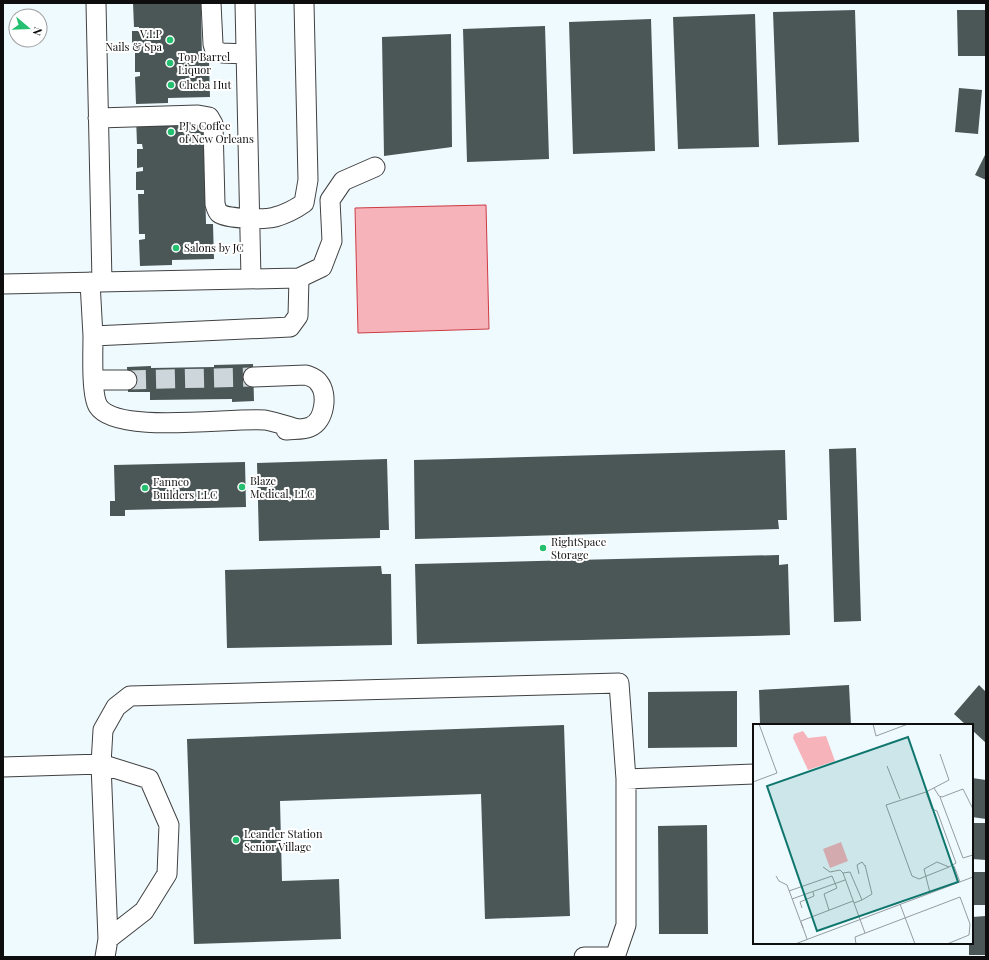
<svg xmlns="http://www.w3.org/2000/svg" width="989" height="960" viewBox="0 0 989 960" font-family="'Playfair Display',serif">
	<style>
		.water { fill: #f6b4ba; stroke: #cd3b44 }
		.building { fill: #4a5756 }
		.lines { fill: none; stroke-linecap: round; stroke-linejoin: round }
		.minor-tunnel { stroke: #cdd7db; stroke-width: 19; stroke-dasharray: 19 10; stroke-linecap: butt }
		.minor-casing { stroke: #414141; stroke-width: 21 }
		.minor { stroke: #fff; stroke-width: 19 }
		.poi-dot { fill: #25bf70; stroke: #fff; stroke-width: 1.5 }
		.labels { text-anchor: middle; stroke-width: 4; stroke-linejoin: round; paint-order: stroke }
		.poi-label { font-size: 11px; fill: #0e0e0e; stroke: #fff; text-anchor: start }
		.inset-road { fill: none; stroke: #959c9f; stroke-width: 1 }
		.view { fill: #0f766e; fill-opacity: 0.15; stroke: #0f766e; stroke-width: 2 }
		.inset-edge { fill: none; stroke: #0e0e0e; stroke-width: 2 }
	</style>
	<rect width="100%" height="100%" fill="#effaff"/>
	<path class="water" d="M486 205 489 329 358 333 355 208Z"/>
	<path class="building" d="M133 3H201L202 61H209L210 97 168 98V103L136 104 135 77 140 76V72H135V53H139L140 49H132V31H139V27H134Z
		M855 10 859 142 778 145 773 12Z
		M957 10H986V56H958Z
		M755 14 759 147 678 149 673 17Z
		M651 19 655 151 573 154 569 22Z
		M545 26 549 159 467 162 463 29Z
		M451 34 452 147 384 156 382 37Z
		M959 88 982 90 978 134 955 132Z
		M136 117 194 121 204 134 206 224H213L214 259 172 260V265L140 266 139 240 145 239V234H139L138 194H144V190H136V172L143 171V167L137 168V149H143L142 144H137Z
		M986 153V180L975 175Z
		M253 364 254 401 232 402V399L150 400V392H128L127 367 151 366V368L214 367V365Z
		M856 448 861 621 834 622 829 449Z
		M785 450 787 520H778L779 529 415 539 414 460Z
		M387 459 389 530H380V538L259 541 257 463Z
		M245 462 246 507 125 510V516H110V501H115L114 465Z
		M779 555V565L788 564 790 635 417 644 415 564Z
		M381 566 382 574H391L392 645 227 648 225 570Z
		M849 685 851 725H760L759 690Z
		M979 685 986 692V743L972 730V725H966L954 714Z
		M737 691V747L648 748V692Z
		M564 725 570 916 485 919 481 794 280 801 282 881 339 879 341 939 194 944 187 739Z
		M972 778 986 780V819L972 817Z
		M972 823H986V860L972 859Z
		M707 825 708 934H659L658 826Z
		M972 872H986V905H972Z
		M986 916V955H969V943H972V917Z"/>
	<g class="lines">
		<path class="minor-tunnel" d="M127 380 253 377"/>
		<defs>
			<path id="minor" d="M96 3 102 282
				M211 3 213 44 215 51 222 53 246 54
				M245 3 251 279
				M98 118 198 115 209 117 213 124 215 204C216 207 217 211 219 213 227 219 265 220 275 217 286 214 294 210 304 203L308 180 304 3
				M90 282 93 336 290 327 298 316 299 278
				M3 284 299 278 322 267 332 241 330 200 343 181 375 167
				M93 336C93 352 91 394 98 406 116 435 232 417 265 420 276 422 287 426 298 429
				M253 377 306 375C311 377 316 378 319 383 328 394 325 421 310 427 303 430 293 429 286 430
				M94 380H127
				M3 767 101 764 149 779 169 825 167 874 144 911 108 939 105 957
				M626 779 754 774
				M108 939 101 764 103 730 116 707 130 696 619 683 626 779V925L615 957
				M584 957H615"/>
		</defs>
		<use href="#minor" class="minor-casing"/>
		<use href="#minor" class="minor"/>
	</g>
	<g class="poi-dot">
		<circle cx="170" cy="40" r="4"/>
		<circle cx="170" cy="63" r="4"/>
		<circle cx="171" cy="85" r="4"/>
		<circle cx="171" cy="132" r="4"/>
		<circle cx="176" cy="248" r="4"/>
		<circle cx="242" cy="487" r="4"/>
		<circle cx="145" cy="488" r="4"/>
		<circle cx="543" cy="548" r="4"/>
		<circle cx="236" cy="840" r="4"/>
	</g>
	<g class="labels">
		<g class="poi-label">
			<text x="162" y="38" text-anchor="end">V.I.P<tspan x="162" dy="13">Nails &amp; Spa</tspan></text>
			<text x="178" y="61">Top Barrel<tspan x="178" dy="13">Liquor</tspan></text>
			<text x="179" y="89">Cheba Hut</text>
			<text x="179" y="130">PJ's Coffee<tspan x="179" dy="13">of New Orleans</tspan></text>
			<text x="184" y="252">Salons by JC</text>
			<text x="250" y="485">Blaze<tspan x="250" dy="13">Medical, LLC</tspan></text>
			<text x="153" y="486">Fannco<tspan x="153" dy="13">Builders LLC</tspan></text>
			<text x="551" y="546">RightSpace<tspan x="551" dy="13">Storage</tspan></text>
			<text x="244" y="838">Leander Station<tspan x="244" dy="13">Senior Village</tspan></text>
		</g>
	</g>
	<g transform="translate(753 724)">
		<rect width="220" height="220" fill="#effaff"/>
		<path d="M50 7 55 14 73 12 82 37 55 46 40 14 41 10ZM88 118 95 137 77 144 70 125Z" fill="#f6b4ba"/>
		<path class="inset-road" d="M120 0 123 12 155 0M134 42 147 75M0 58 24 49 6 0M181 64 186 72 189 73 210 65 220 85M173 68 133 81 159 152 166 155 196 143M187 73 210 134 220 131M201 142 207 158M70 143 77 148 87 146 90 149 112 209M90 149 97 148 109 176 101 179M106 150 104 141 109 138 112 142M23 152 26 157 34 161 50 204M36 167 79 152 84 164 71 170 76 186M177 169 171 145 184 138 196 143 203 139 184 87 179 85 173 68 196 56 187 30M39 175 92 156M109 176 119 170 112 141M147 180 162 220M49 184 47 178 61 172 60 168M48 197 100 177M48 198 54 215M42 220 220 153M103 220 102 213 207 173 217 200 216 211 194 220"/>
		<path class="view" d="M155 13 205 158 64 207 14 62Z"/>
		<rect width="220" height="220" class="inset-edge"/>
	</g>
	<rect width="989" height="960" fill="none" stroke="#0e0e0e" stroke-width="8"/>
	<g transform="translate(28 28) rotate(109)"><circle r="19" fill="#ffffff" stroke="#9f9f9f"/>
	<path d="M0-3L7 15L0 10L-7 15Z" fill="#25bf70"/>
	<text y="-6" font-size="11" font-weight="bold" text-anchor="middle" fill="#0e0e0e">N</text>
	</g>
</svg>
